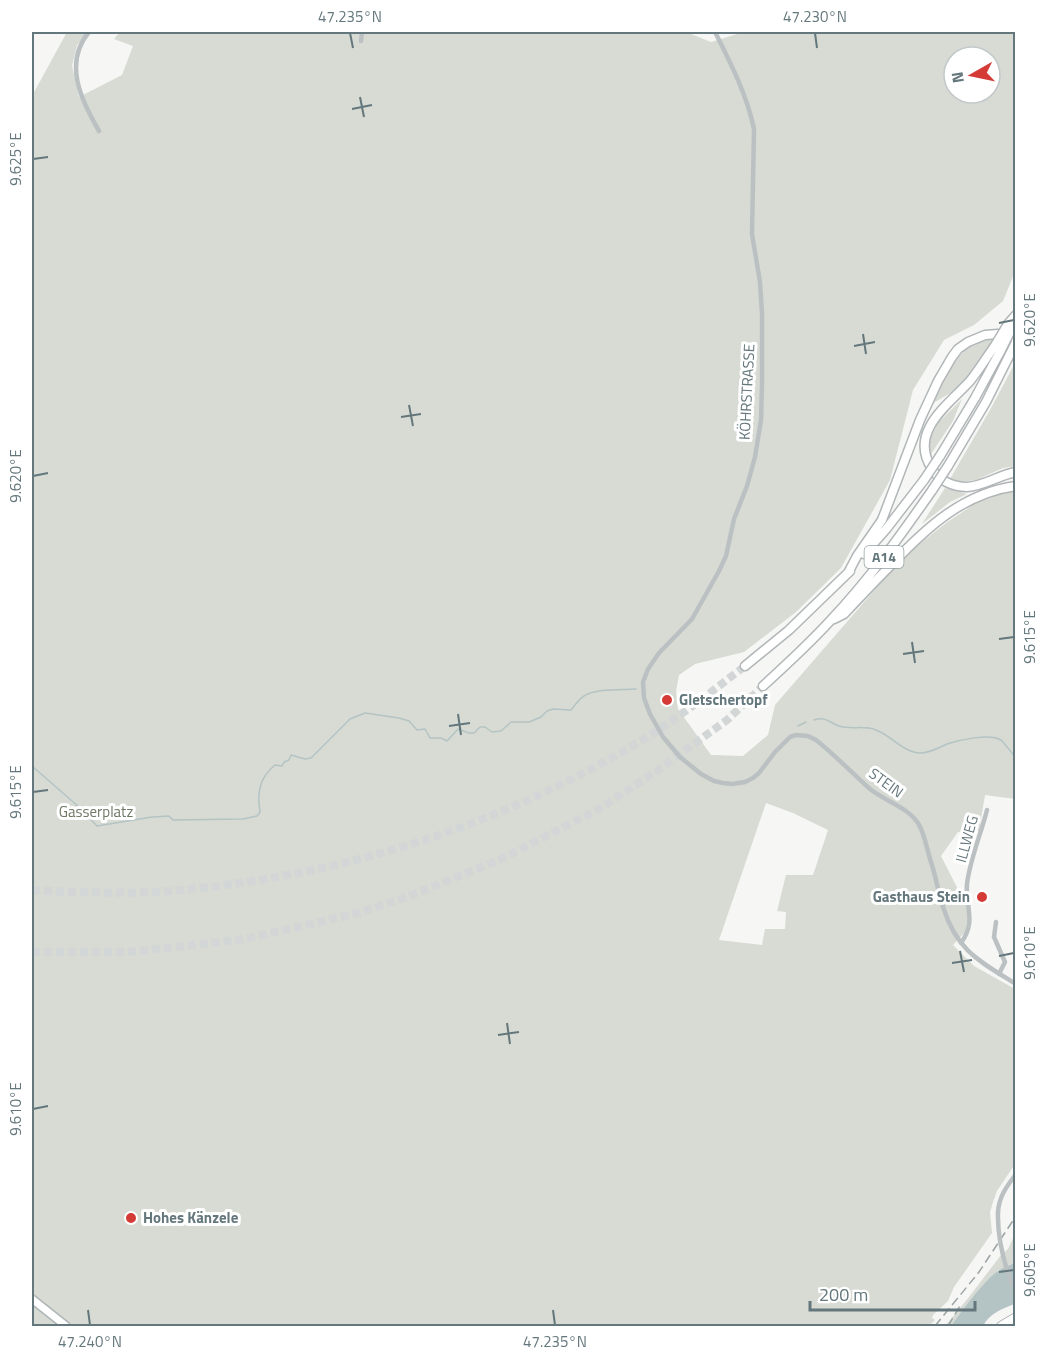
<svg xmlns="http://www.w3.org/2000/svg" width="1047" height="1358" viewBox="0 0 1047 1358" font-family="'Titillium Web',sans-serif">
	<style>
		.green { fill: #d7dbd3; fill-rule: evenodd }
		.water { fill: #b4c3c4 }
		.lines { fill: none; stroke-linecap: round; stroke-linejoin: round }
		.stream { stroke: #b4c3c4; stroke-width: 1.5 }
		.motorway-tunnel { stroke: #d2d6d6; stroke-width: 8; stroke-dasharray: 8 4; stroke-linecap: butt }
		.secondary-casing { stroke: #aeb6b8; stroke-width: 10 }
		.primary-casing { stroke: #afb6b8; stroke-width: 10 }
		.motorway-casing { stroke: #b1b6b8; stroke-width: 11 }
		.minor { stroke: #bbc1c3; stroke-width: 4.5 }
		.secondary { stroke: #fff; stroke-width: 7 }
		.primary { stroke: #fff; stroke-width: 8 }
		.motorway { stroke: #fff; stroke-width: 8 }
		.rail { stroke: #9ca5a8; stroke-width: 1.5; stroke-dasharray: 9 4.5; stroke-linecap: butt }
		.motorway-bridge-casing { stroke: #b1b6b8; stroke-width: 11; stroke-linecap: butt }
		.minor-bridge { stroke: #bbc1c3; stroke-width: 4.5 }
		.motorway-bridge { stroke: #fff; stroke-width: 8 }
		.ticks { fill: none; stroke: #64777c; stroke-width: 2 }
		.poi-dot { fill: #d43b37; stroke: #fff; stroke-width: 2 }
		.labels { text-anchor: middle; stroke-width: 6; stroke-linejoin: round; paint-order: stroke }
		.shield { fill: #fff; stroke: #92a0a3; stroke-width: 1.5 }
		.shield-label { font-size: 14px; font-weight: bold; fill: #64777c }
		.street-label { font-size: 15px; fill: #64777c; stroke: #fff }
		.poi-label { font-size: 15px; font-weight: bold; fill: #64777c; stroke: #fff; text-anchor: start }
		.park-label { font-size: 15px; fill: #6e7a66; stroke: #fff }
		.neatline { fill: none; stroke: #64777c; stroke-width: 2 }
		.ticks-label { font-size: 15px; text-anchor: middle; fill: #64777c }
	</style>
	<rect width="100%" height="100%" fill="#f6f6f4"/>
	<path class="green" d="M67 32H88L77 45 72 66 79 97 122 75 133 46 114 39 120 32H139L143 34 145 32H686L711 42 744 32H1015L1016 269 1003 301 974 325 944 340 913 390 890 480 841 568 796 612 744 652 695 664 679 675 676 691 678 709 711 755 743 756 768 735 775 705 904 556 946 523 979 501 987 499 1003 492 1015 490V799L985 795 979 831 958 832 941 856 968 909 966 931 953 945 974 966 1015 989V1164L997 1191 993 1202 990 1212 992 1233 954 1287 948 1301 933 1315 932 1318 935 1320 930 1325 931 1326H32V96ZM954 57H990V93H954ZM766 803 793 813 828 830 813 875H786L777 911 786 912 785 929H765L762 945 719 940Z
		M994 338 980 361 957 389 930 405 955 360 974 342Z
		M1015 363V466L1003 468 976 480 961 482 950 479 990 410Z
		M962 399 953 421 931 454 928 442 938 423Z
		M945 488 967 494 950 502 922 524Z
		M1015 1234V1263C1010 1265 1003 1267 998 1271 984 1280 961 1312 951 1326H945L969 1297 1001 1255 1008 1249Z"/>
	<path class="water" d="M1015 1263V1304C1003 1308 989 1314 983 1326H951C961 1312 984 1280 998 1271 1003 1267 1010 1265 1015 1263Z"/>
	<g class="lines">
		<path class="stream" d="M814 720C827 716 829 723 839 726 851 730 865 725 876 730 891 735 903 753 921 753 929 753 939 748 947 744 959 740 990 733 1001 740 1006 745 1011 752 1016 758
			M798 726 806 722
			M32 766 80 808 97 826 152 817 169 816 173 820 243 819 257 816 260 812C257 793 259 778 275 765L282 766 284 762 289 760 291 755 305 759 311 758 350 719 365 713 399 718 409 721 417 730 425 729 430 738H441L447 741 458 729 469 733H474L480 727H485L492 732 501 731 511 722H529L541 717 547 711 553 709 571 710C575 705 579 699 584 696 596 688 621 690 636 689"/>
		<path class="motorway-tunnel" d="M32 890C84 893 138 895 190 889 349 873 501 825 639 742 676 720 711 692 745 666
			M32 952H127L194 945 243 939 299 927 357 913 407 897 499 860 599 809 658 770 727 720 763 686"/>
		<defs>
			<path id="secondary" d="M32 1299 66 1326"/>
			<path id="primary" d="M1001 1326 1016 1317"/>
			<path id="motorway" d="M1008 324 1016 315
				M994 347C986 358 979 370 970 381 948 405 908 432 932 469 939 481 954 487 967 487 984 486 999 475 1016 472
				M940 456 975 398 1001 350
				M948 466 986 402 1016 342
				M864 554 887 528 924 480
				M848 573 857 556 882 520 920 420 938 381 952 357 958 349 968 342 985 335 998 334 1016 338
				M834 619 844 614C860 597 876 580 893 563 927 527 964 493 1016 486
				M745 666 789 630 850 571
				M763 686C786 665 809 644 830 621 868 581 901 535 933 489"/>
		</defs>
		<use href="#secondary" class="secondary-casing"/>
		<use href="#primary" class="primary-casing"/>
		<use href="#motorway" class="motorway-casing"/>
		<path class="minor" d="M89 32C63 63 81 100 99 131
			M715 32C730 62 747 95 754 129L752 234 760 282 762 314V384L761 420 755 457 747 486 734 519 726 556 719 571 692 619 659 653 648 669 643 682 644 698 650 714 663 737 680 757 701 774 714 781 723 783 732 784 745 782 753 778 759 773 775 752 790 737 796 735 808 736 816 740C835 755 852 773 870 789 885 801 907 807 918 823 925 834 927 850 931 862 936 877 938 892 943 907 957 951 979 961 1016 984
			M361 41 362 32
			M996 922 994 937 1005 962 999 974
			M961 943C977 921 965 906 967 884 970 859 981 834 987 810
			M998 1212C999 1196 1007 1186 1016 1174"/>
		<use href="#secondary" class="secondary"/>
		<use href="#primary" class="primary"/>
		<use href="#motorway" class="motorway"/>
		<path class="rail" d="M935 1326 979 1272 1016 1216
			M948 1326 960 1306"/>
		<defs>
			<path id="motorway-bridge" d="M994 347 1008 324
				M1001 350 1013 326
				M924 480 940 456
				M933 489 948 466"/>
		</defs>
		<use href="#motorway-bridge" class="motorway-bridge-casing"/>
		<path class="minor-bridge" d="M998 1212C997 1241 1005 1268 1016 1295"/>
		<use href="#motorway-bridge" class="motorway-bridge"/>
	</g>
	<path class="ticks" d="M350 33 353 48M815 33 817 48M360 97 364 117M352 109 372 105M33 159 48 157M999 323 1014 320M863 334 866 354M854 346 875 342M409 405 413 426M401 417 421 414M33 476 48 473M999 639 1014 637M912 642 915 663M903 654 924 651M458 714 461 735M449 726 470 723M33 792 48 790M960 951 964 972M999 956 1014 953M952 963 972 960M507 1023 510 1044M498 1035 519 1032M33 1109 48 1106M999 1272 1014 1270M88 1310 90 1325M553 1310 555 1325"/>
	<g class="poi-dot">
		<circle cx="667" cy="700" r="6"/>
		<circle cx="982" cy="897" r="6"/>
		<circle cx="131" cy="1218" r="6"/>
	</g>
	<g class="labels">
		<rect class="shield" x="864.5" y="546" width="39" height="22" rx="4.5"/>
		<g class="shield-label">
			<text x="884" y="562">A14</text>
		</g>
		<g class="street-label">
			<text transform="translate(747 392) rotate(-87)" y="5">KÖHRSTRASSE</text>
			<text transform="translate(886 783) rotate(36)" y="5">STEIN</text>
			<text transform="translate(967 839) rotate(-75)" y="5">ILLWEG</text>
		</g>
		<g class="poi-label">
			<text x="679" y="705">Gletschertopf</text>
			<text x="970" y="902" text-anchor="end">Gasthaus Stein</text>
			<text x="143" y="1223">Hohes Känzele</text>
		</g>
		<g class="park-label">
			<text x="96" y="817">Gasserplatz</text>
		</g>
	</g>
	<rect width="1047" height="1358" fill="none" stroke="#ffffff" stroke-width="66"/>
	<g transform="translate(972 75) rotate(261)"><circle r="28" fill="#ffffff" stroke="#c1c9cb" stroke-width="1.5"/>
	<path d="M0-4.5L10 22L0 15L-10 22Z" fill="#d43b37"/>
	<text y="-9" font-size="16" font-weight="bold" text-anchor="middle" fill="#64777c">N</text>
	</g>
	<path d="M810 1301v9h165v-9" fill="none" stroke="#64777c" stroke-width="3"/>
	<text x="819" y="1301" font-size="18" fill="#64777c" stroke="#ffffff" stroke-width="4.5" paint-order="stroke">200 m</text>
	<rect x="33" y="33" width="981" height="1292" class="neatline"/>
	<g class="ticks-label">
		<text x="350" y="22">47.235°N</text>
		<text x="815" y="22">47.230°N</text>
		<text transform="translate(16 159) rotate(-90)" y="5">9.625°E</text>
		<text transform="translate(1030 320) rotate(-90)" y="5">9.620°E</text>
		<text transform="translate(16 476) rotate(-90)" y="5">9.620°E</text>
		<text transform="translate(1030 637) rotate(-90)" y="5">9.615°E</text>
		<text transform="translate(16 792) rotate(-90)" y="5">9.615°E</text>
		<text transform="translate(1030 953) rotate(-90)" y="5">9.610°E</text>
		<text transform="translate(16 1109) rotate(-90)" y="5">9.610°E</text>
		<text transform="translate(1030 1270) rotate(-90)" y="5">9.605°E</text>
		<text x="90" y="1347">47.240°N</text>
		<text x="555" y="1347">47.235°N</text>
	</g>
</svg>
